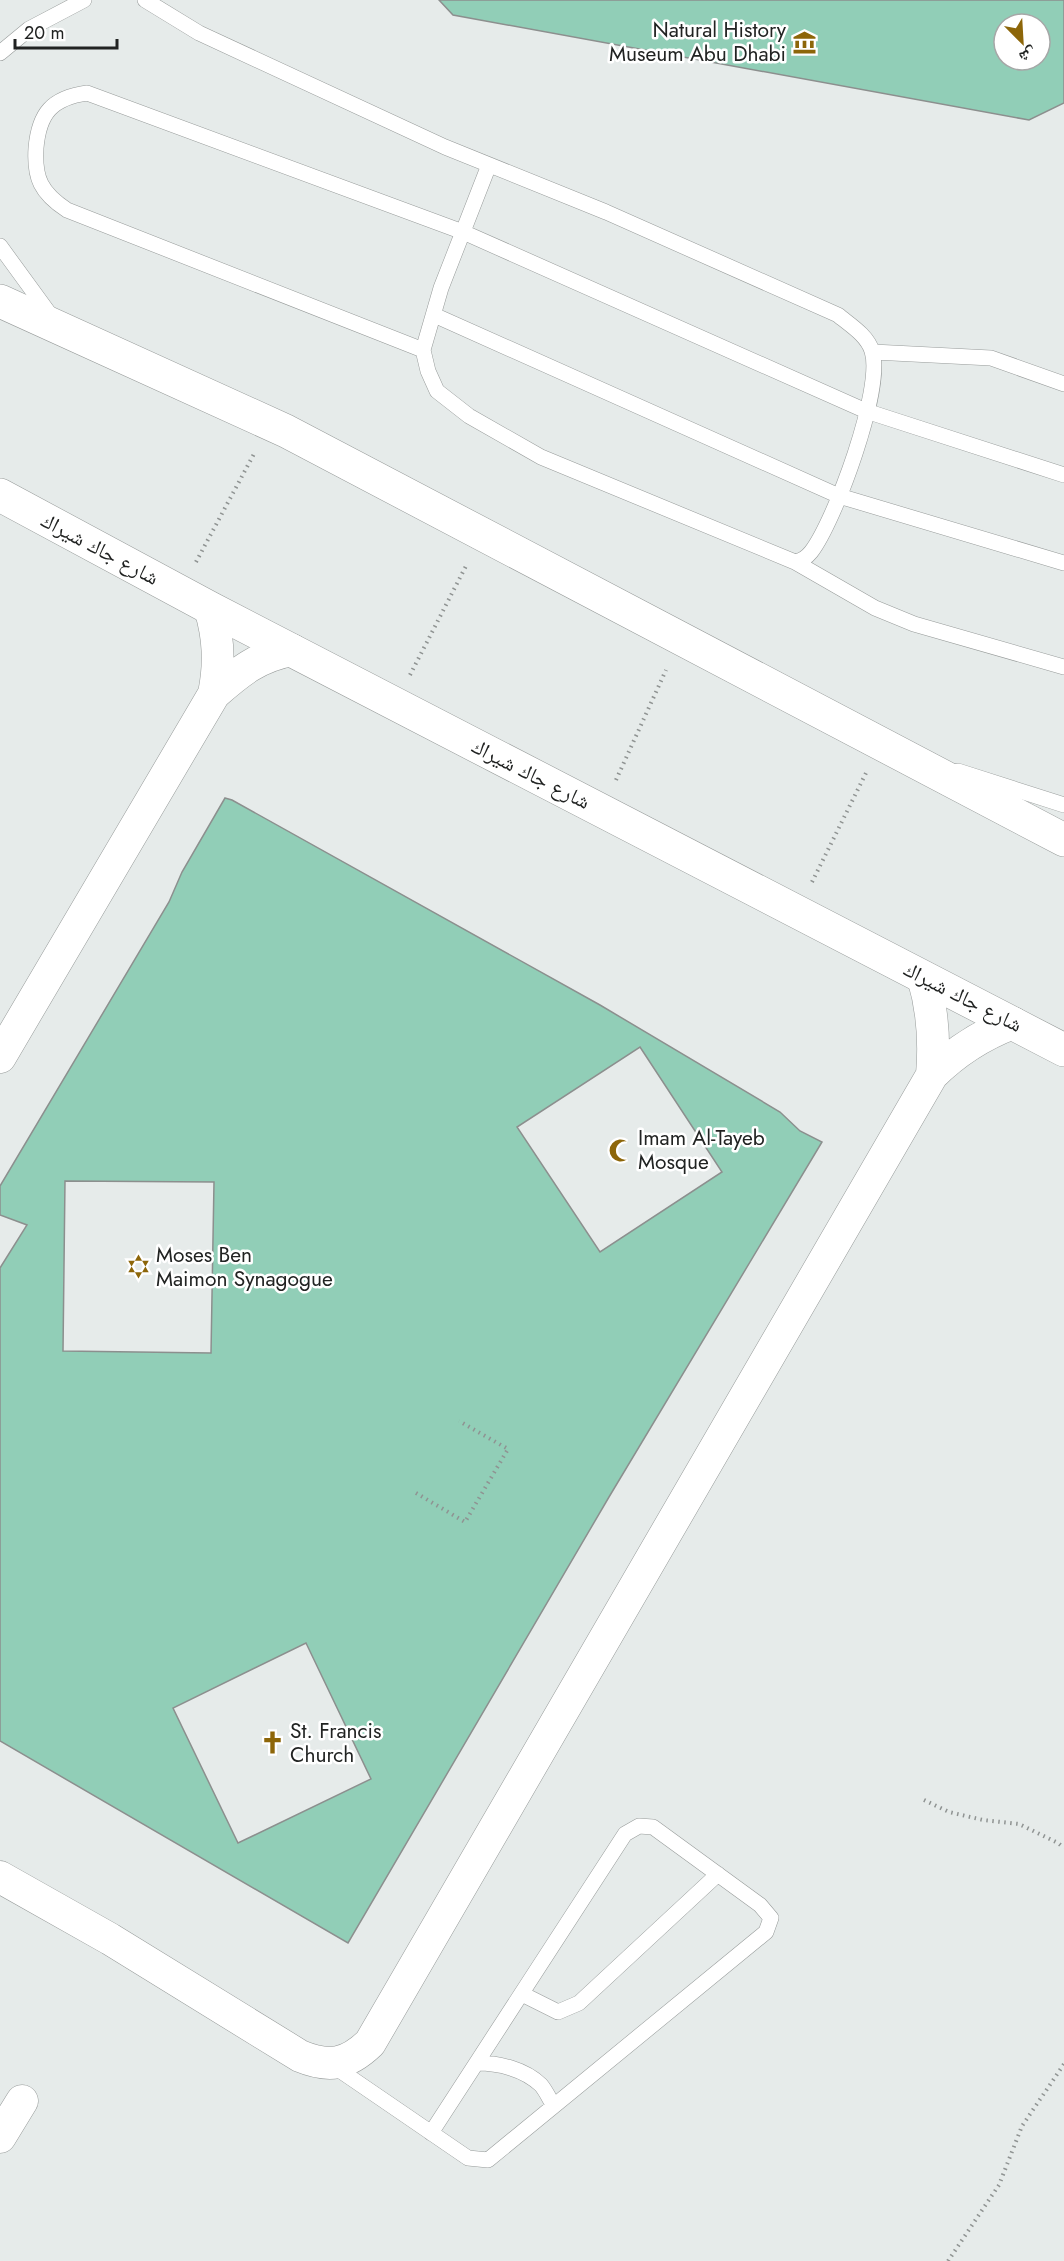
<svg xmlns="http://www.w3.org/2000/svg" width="1064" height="2261" viewBox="0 0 1064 2261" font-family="Jost,'Noto Naskh Arabic',sans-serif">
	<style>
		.building { fill: #91ceb7; stroke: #8c8f8e; stroke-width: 1.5; fill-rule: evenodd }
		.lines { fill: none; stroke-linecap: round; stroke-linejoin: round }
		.lane-casing { stroke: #979b9a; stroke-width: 16 }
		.street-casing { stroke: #979b9a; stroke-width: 33 }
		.secondary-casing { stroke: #979b9a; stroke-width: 34 }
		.path { stroke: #8f9392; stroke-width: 4; stroke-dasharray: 1.5 4.5; stroke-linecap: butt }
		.lane { stroke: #fff; stroke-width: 15 }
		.street { stroke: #fff; stroke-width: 32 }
		.secondary { stroke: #fff; stroke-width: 33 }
		.labels { text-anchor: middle; stroke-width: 5; stroke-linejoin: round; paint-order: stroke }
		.poi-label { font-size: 21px; fill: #212322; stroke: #fff; text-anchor: start }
		.street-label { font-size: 21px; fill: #212322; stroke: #fff }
	</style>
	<rect width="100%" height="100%" fill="#e6ebea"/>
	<path class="building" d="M439 0H1064V103L1029 120 453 15ZM1004 24H1040V60H1004Z
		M225 798 232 800 600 1005 780 1112 800 1131 822 1142 609 1497 348 1943 0 1741V1268L27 1225 0 1215V1186L169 902 182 872Z
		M640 1047 722 1172 600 1252 517 1127Z
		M65 1181 214 1182 211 1353 63 1351Z
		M306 1643 371 1779 238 1843 173 1708Z"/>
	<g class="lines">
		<defs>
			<path id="lane" d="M145 0 199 33 445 147 606 212 838 315C850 325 867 335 872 351 884 388 835 521 811 552 807 557 801 561 795 562L541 457 469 416 437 391 428 371 423 350 441 288 489 165
				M0 53 29 29 84 0
				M0 246 51 316
				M434 315 839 496 1064 563
				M423 350 67 210C41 193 34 178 36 148 39 113 52 98 87 93L463 232 866 411 1064 475
				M873 352 991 358 1064 384
				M795 562 875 608 914 624 1064 667
				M958 771 1064 805
				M522 1994 558 2012 579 2003 718 1874
				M477 2063C499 2063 524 2069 541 2085 546 2091 550 2100 554 2106
				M332 2065 468 2158 488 2160 766 1932 771 1918 760 1905 653 1827 639 1826 625 1834 431 2133"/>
			<path id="street" d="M210 608C219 638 220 664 214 694
				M923 977C933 1010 935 1040 932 1075
				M0 1057 214 694C239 672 258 656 292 650
				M0 1877 110 1939 300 2056C329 2068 347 2065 370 2043L932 1075C956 1051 981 1035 1013 1023
				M0 2137 22 2101"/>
			<path id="secondary" d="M0 301 286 431 1064 840
				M0 495 210 608 1064 1050"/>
		</defs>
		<use href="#lane" class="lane-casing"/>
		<use href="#street" class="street-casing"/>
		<use href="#secondary" class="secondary-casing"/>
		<path class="path" d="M196 562 255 452
			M410 675 467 564
			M616 780 666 670
			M812 882 866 773
			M416 1493 465 1522 508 1449 459 1421
			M924 1800 949 1812 983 1820 1019 1824 1058 1843 1064 1848
			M948 2261 999 2185 1022 2126 1064 2064"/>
		<use href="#lane" class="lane"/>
		<use href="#street" class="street"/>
		<use href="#secondary" class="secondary"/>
	</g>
	<defs>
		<symbol id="museum-bare" viewBox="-9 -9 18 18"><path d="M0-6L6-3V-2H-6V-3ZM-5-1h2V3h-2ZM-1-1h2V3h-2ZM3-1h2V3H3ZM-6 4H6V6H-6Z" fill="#8d6609" stroke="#fff" stroke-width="2.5" paint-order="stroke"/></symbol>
		<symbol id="mosque-bare" viewBox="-9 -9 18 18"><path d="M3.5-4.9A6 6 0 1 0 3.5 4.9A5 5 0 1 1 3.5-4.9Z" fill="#8d6609" stroke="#fff" stroke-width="2.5" paint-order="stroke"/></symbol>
		<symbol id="synagogue-bare" viewBox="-9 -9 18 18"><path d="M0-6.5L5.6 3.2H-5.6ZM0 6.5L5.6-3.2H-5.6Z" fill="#8d6609" stroke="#fff" stroke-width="2.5" paint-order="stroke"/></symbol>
		<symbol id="church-bare" viewBox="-9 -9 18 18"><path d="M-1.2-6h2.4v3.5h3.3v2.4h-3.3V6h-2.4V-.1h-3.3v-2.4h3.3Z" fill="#8d6609" stroke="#fff" stroke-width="2.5" paint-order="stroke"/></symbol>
	</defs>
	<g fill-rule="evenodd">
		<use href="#museum-bare" x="788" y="26" width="33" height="33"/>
		<use href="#mosque-bare" x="604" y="1134" width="33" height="33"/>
		<use href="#synagogue-bare" x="122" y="1250" width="33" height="33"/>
		<use href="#church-bare" x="256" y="1726" width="33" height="33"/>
	</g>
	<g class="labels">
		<g class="poi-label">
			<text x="786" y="37" text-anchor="end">Natural History<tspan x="786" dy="24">Museum Abu Dhabi</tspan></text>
			<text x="638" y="1145">Imam Al-Tayeb<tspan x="638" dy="24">Mosque</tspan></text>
			<text x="156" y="1262">Moses Ben<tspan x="156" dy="24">Maimon Synagogue</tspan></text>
			<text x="290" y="1738">St. Francis<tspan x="290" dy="24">Church</tspan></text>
		</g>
		<g class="street-label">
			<text transform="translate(100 549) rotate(28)" y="7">شارع جاك شيراك</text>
			<text transform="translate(531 774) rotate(27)" y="7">شارع جاك شيراك</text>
			<text transform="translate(963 997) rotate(27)" y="7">شارع جاك شيراك</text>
		</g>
	</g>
	<g transform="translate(1022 42) rotate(156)"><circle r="28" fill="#ffffff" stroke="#a6a7a7" stroke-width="1.5"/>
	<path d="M0-4.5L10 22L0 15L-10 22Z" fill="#8d6609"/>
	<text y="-9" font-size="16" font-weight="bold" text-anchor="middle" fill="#212322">ش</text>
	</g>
	<path d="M15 39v9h102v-9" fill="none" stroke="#212322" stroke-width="3"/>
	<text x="24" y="39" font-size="18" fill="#212322" stroke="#ffffff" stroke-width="4.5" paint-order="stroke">20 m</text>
</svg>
